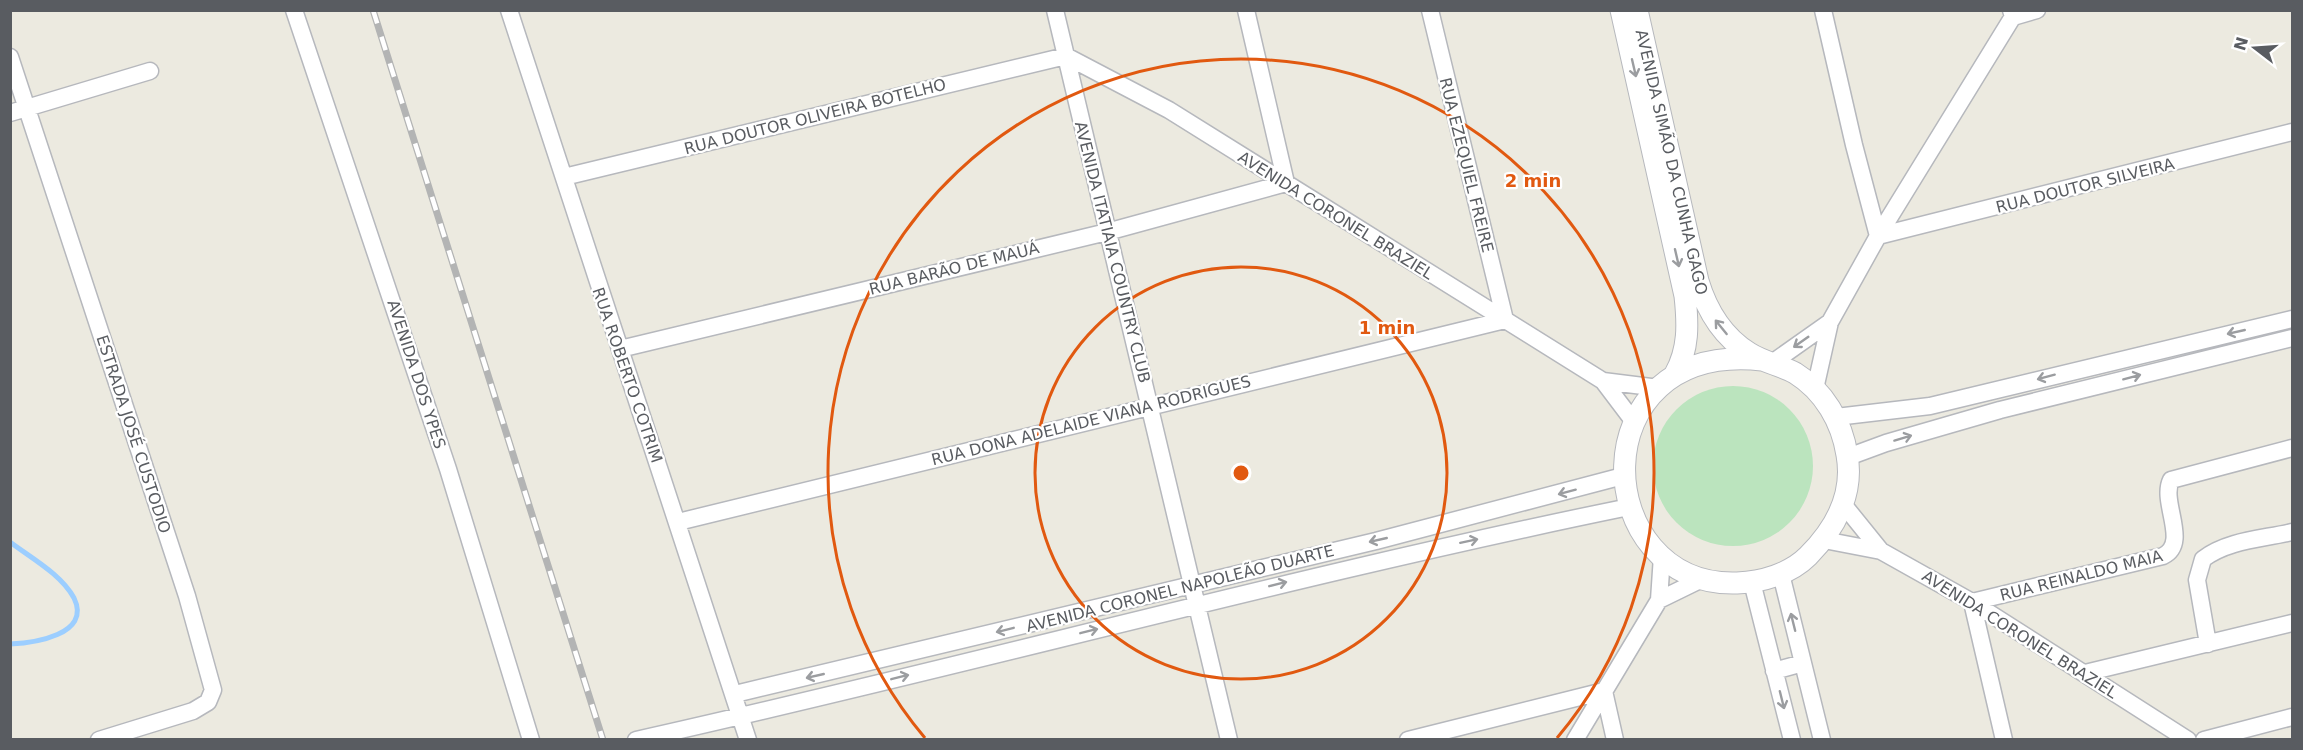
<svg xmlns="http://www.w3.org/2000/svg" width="2303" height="750" viewBox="0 0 2303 750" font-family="'DejaVu Sans',sans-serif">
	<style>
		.green { fill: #bbe4be }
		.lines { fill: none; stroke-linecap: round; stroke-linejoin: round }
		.stream { stroke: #9cceff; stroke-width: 5 }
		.minor-casing { stroke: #b6b8bd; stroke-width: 19 }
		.tertiary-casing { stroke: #b6b8bd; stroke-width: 23 }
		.minor { stroke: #fff; stroke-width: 16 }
		.tertiary { stroke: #fff; stroke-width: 21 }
		.rail-casing { stroke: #b3b4b4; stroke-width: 7 }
		.rail { stroke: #fff; stroke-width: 4.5; stroke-dasharray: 14; stroke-linecap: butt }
		.oneway { stroke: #9b9da0 }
		.ring { fill: none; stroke: #e15910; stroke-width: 3 }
		.labels { text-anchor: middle; stroke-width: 4.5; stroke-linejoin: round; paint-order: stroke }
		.street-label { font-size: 16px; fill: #595c61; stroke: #fff }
		.centre { fill: #e15910; stroke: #fff; stroke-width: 3 }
		.ring-label { font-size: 18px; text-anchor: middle; font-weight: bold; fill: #e15910; stroke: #fff; stroke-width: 4.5; stroke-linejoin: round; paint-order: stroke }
	</style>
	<rect width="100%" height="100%" fill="#eceae0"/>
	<path class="green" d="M1653 466a80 80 0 1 1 160 0a80 80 0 1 1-160 0Z"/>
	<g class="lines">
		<path class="stream" d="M10 542C31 558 61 574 74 598 92 635 33 643 10 644"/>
		<defs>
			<path id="minor" d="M294 10 448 469 531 740
				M509 10 748 740
				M1055 10C1113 253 1173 496 1229 740
				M1823 10 1854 145 1878 236 2292 132
				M2011 10 2013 17 2037 10
				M10 57 187 596 213 690 208 702 193 711 99 740
				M10 113 150 71
				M564 177 1066 56 1169 110 1603 381 1634 422
				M620 349 1107 232 1286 183 1246 10
				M1772 363 1830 322
				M1603 381 1659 388
				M1815 389 1830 322 1878 236 2017 10
				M1836 417 1930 406 2292 319
				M1848 457 1886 443 2000 410 2292 338
				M1843 504 1881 551
				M678 522 1505 320 1430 10
				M1824 540 1881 551 1972 602 2188 740
				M1781 574 1822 740
				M1752 582 1792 740
				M1659 600 1702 579
				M2208 644 2197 580 2203 559C2228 540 2263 539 2292 532
				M1774 671 1803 663
				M2085 673 2292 623
				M735 694 1376 541 1623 476
				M636 740C968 666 1296 575 1629 507
				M1408 740 1604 691 1615 740
				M1575 740 1659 600 1662 556
				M2004 740 1972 602 2163 556C2190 543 2160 502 2171 480L2292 448
				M2204 740 2292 717"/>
			<path id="tertiary" d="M1621 10 1685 296C1688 324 1689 349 1675 374
				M1637 10 1698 281C1707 311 1722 336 1749 353 1763 362 1780 365 1795 373 1824 391 1842 422 1847 455 1854 494 1835 529 1808 556 1790 574 1762 582 1737 583 1589 588 1577 340 1762 360"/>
		</defs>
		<use href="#minor" class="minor-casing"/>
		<use href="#tertiary" class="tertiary-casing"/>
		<use href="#minor" class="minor"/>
		<use href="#tertiary" class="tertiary"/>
		<defs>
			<path id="rail" d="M373 10 603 740"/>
		</defs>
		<use href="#rail" class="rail-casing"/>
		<use href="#rail" class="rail"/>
	</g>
	<defs><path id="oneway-shaft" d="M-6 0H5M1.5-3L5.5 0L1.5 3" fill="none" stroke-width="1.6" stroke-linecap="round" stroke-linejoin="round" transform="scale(1.5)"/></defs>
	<g class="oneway">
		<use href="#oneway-shaft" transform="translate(1634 68) rotate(77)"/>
		<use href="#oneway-shaft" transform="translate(1677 258) rotate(77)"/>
		<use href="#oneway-shaft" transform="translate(1721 327) rotate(-129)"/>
		<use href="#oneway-shaft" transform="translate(2236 332) rotate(167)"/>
		<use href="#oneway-shaft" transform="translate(1801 342) rotate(145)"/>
		<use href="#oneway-shaft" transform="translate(2046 377) rotate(165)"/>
		<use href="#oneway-shaft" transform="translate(2132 377) rotate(-15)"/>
		<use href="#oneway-shaft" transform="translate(1903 438) rotate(-17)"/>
		<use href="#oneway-shaft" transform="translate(1567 492) rotate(165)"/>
		<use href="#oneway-shaft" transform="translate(1378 540) rotate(167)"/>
		<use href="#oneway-shaft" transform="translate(1469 541) rotate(-12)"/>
		<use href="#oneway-shaft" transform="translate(1278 584) rotate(-14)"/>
		<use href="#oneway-shaft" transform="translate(1793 622) rotate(-104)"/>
		<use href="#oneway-shaft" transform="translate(1005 630) rotate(166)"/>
		<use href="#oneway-shaft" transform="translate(1089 631) rotate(-14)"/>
		<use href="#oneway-shaft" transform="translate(815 676) rotate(167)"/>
		<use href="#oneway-shaft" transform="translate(900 677) rotate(-14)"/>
		<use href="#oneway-shaft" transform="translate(1782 700) rotate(76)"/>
	</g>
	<g class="ring">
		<circle cx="1241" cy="473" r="206"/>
		<path d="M925 738A413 413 0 1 1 1557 738"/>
	</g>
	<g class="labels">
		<g class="street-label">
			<text transform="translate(815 116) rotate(-14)" y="6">RUA DOUTOR OLIVEIRA BOTELHO</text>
			<text transform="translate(1672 162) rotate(77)" y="6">AVENIDA SIMÃO DA CUNHA GAGO</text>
			<text transform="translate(1467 165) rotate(76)" y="6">RUA EZEQUIEL FREIRE</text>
			<text transform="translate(2085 185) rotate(-14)" y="6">RUA DOUTOR SILVEIRA</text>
			<text transform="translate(1336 215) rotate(32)" y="6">AVENIDA CORONEL BRAZIEL</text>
			<text transform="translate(1113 252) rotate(76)" y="6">AVENIDA ITATIAIA COUNTRY CLUB</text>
			<text transform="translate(954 268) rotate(-14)" y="6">RUA BARÃO DE MAUÁ</text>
			<text transform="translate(417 374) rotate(72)" y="6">AVENIDA DOS YPES</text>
			<text transform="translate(628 375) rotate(71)" y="6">RUA ROBERTO COTRIM</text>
			<text transform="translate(1091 420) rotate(-14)" y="6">RUA DONA ADELAIDE VIANA RODRIGUES</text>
			<text transform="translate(134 434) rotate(72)" y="6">ESTRADA JOSÉ CUSTODIO</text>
			<text transform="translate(2081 575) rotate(-14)" y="6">RUA REINALDO MAIA</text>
			<text transform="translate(1180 588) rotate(-14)" y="6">AVENIDA CORONEL NAPOLEÃO DUARTE</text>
			<text transform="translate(2020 634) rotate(32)" y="6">AVENIDA CORONEL BRAZIEL</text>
		</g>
	</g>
	<circle cx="1241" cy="473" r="9" class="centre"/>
	<g class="ring-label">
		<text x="1533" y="187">2 min</text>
		<text x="1387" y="334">1 min</text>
	</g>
	<rect width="2303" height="750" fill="none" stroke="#595c61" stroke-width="24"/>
	<g transform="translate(2255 48) rotate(287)" stroke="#ffffff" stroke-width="4.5" paint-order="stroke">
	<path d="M0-4.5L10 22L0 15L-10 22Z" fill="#595c61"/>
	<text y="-9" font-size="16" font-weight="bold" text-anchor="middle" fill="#595c61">N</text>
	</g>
</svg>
